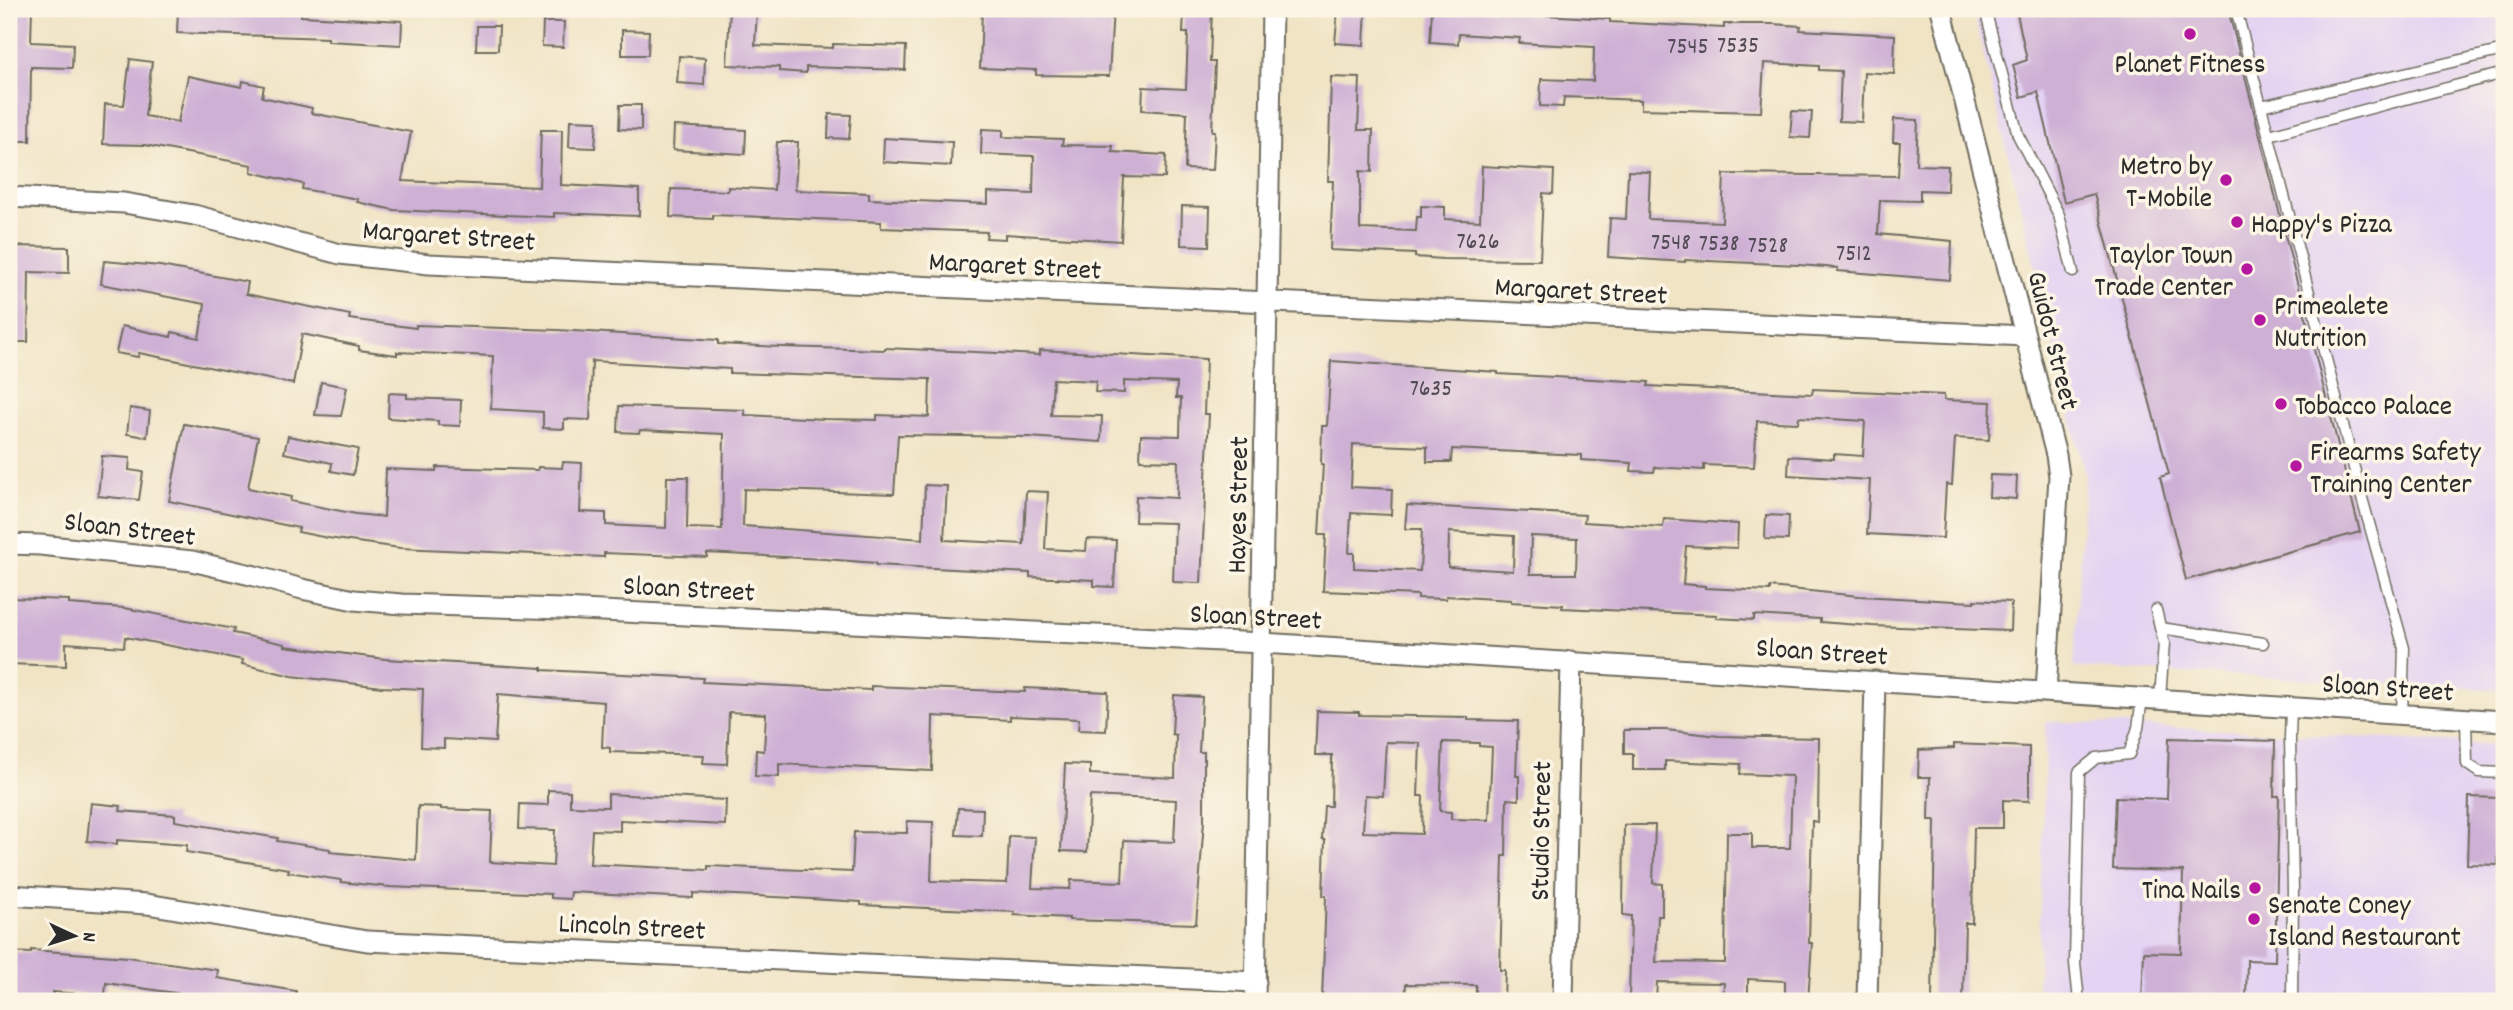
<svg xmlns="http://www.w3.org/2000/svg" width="2513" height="1010" viewBox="0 0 2513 1010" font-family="Dekko,sans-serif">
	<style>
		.built { fill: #e4d3f2 }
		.building { fill: #ceb0d5; fill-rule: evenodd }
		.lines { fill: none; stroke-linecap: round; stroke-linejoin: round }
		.service-casing { stroke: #706c61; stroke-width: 13 }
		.minor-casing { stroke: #706c61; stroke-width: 23 }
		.service { stroke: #fff; stroke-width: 10 }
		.minor { stroke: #fff; stroke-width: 19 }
		.poi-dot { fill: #b5179e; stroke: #fcf5e5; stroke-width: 2.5 }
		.labels { text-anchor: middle; stroke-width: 7; stroke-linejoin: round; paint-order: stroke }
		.number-label { font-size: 24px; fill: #544c56 }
		.poi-label { font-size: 28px; fill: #2b2b2b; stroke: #fcf5e5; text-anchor: start }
		.street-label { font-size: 28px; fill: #2b2b2b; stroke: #fcf5e5 }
	</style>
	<rect width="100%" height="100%" fill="#fcf5e5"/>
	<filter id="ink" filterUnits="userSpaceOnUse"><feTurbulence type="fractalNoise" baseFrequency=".0143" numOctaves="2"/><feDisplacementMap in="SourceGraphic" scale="14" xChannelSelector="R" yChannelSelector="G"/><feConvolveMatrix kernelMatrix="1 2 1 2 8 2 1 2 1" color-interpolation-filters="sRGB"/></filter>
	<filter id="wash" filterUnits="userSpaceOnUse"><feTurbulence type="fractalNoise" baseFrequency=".00686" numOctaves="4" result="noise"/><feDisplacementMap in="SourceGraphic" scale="28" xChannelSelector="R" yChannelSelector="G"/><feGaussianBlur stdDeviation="1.57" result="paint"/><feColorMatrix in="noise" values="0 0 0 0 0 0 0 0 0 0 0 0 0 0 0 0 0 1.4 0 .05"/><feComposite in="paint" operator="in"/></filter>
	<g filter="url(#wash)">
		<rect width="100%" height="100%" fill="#f0e4c5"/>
		<path class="built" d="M1973 9H2504V690L2074 667 2085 475Z
			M2046 721 2504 745V1001H2037Z"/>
		<g id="blocks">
			<path class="building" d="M9 9H32L31 42 73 44 72 68 31 67 30 141H9Z
				M178 9 301 12V16L402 21 401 45 328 41V38L177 33Z
				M730 9H757L755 45 833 48V44L906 46 905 70 806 67V73L779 71V67L727 65Z
				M982 9H1113L1109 76 1036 75V70L980 68Z
				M1184 9H1212L1210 62H1215L1212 131H1215L1213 170 1185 169 1187 113 1142 110 1143 87 1186 89 1188 33H1183Z
				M1338 9H1366L1364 45 1335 43Z
				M1432 9H1511V13L1610 19V22L1724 28V24H1772L1801 26 1800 30 1895 35 1894 74 1864 72 1862 122 1839 121 1841 71 1819 70V66L1764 63 1761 112 1641 109V100L1564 97 1563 107 1540 106 1541 79 1593 81 1594 47 1519 43 1520 38 1459 34 1458 44 1430 42Z
				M2016 9H2228L2360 532 2186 580 2160 477 2169 474 2094 194 2064 202 2038 92 2021 97 2013 65 2027 60Z
				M543 22H564L563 47 542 46Z
				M477 26H499L498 50H476Z
				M622 30 649 31 648 55H622Z
				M679 56 705 58 704 85 677 83Z
				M130 59 152 62 145 116 178 122 188 76 242 87 243 81 264 86 262 97 312 108 311 113 411 132 402 181 539 187 541 130H562L561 185 639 189V216L554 213V217L394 210 357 202 358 199 302 189 303 184 251 172 252 165 145 145 103 144 105 104 124 105Z
				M1331 77 1360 78 1358 130H1373L1372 172 1360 171V229L1416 231 1417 217H1421V206L1445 207V219L1480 221 1482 166 1554 170 1553 194 1543 193 1540 260 1443 259 1415 257V254L1330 250 1333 181H1328Z
				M620 105H641V130L619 129Z
				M1792 111 1812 112 1810 138 1790 137Z
				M829 114 851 115 849 139 828 138Z
				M1894 119 1918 120 1916 165 1948 166 1947 191 1920 190V201L1880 200 1878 234 1952 241 1950 280 1838 271V268L1799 265 1685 260V262L1608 257 1610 218 1626 219 1628 171 1650 172 1648 219 1722 222 1724 174 1898 176 1900 142H1893Z
				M570 120 597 121 595 148 569 147Z
				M674 126 746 130 745 154 673 150Z
				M982 129 1003 130V137L1063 139 1062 145 1113 146 1112 152 1166 155 1165 178 1124 177 1121 241 1005 234V239L986 238 987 232 881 228V222L815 219 713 215V219L670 217 671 189 728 191V187L774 190 777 142H798L795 190 869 193V199L988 204V192L1033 194 1034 156 981 154Z
				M884 138 952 142 951 166 883 162Z
				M1182 206 1210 207 1209 246 1181 245Z
				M9 246 69 247V273L29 272 28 342H9Z
				M104 261 160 266 248 282 246 294 350 315 349 319 416 328V325L557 330 718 340V344L782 347 885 350V348L1040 355V350L1206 359 1204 414H1209L1201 583 1173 582 1175 523 1135 522 1136 496 1177 498 1178 461 1140 460 1141 435 1180 436 1181 398H1176L1177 383 1124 381V393L1095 392 1096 381 1053 379 1051 415 1102 416 1101 442 1029 437 898 435 894 494 744 489 743 526 923 539 925 485 947 486 944 540 1024 544 1026 491 1048 492 1045 549 1086 551 1087 539 1116 540 1114 587 1094 586V580L1030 577V573L876 565V563L824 559 707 553V557L604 553V557L400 548 328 538 298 532 299 528 169 501 184 424 258 437 248 488 291 497 290 501 356 514 384 517 386 469 436 471 437 467 538 470V467L562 468 563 462 582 463 580 512 606 513V525L666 528 667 477H688L687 528 722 529 724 434 640 430 639 433 618 432 619 406 745 410V415L825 419 877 420V415L929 417 930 379 730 373V369L592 361 590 420 564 419V429L543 428V412L491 409 493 356 397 352V355L359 350V346L302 334 293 384 139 353 138 357 116 353 122 326 171 337 172 332 199 338 205 304 101 284Z
				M1331 361 1498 372V374L1649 382 1648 386 1812 394 1813 389 1944 395V400L1991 402 1989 440 1955 438 1952 485 1946 484 1943 538 1867 534 1870 480 1788 475 1789 456 1834 459V454L1863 456 1865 421 1799 417 1798 423 1757 421 1754 467 1704 465V470L1655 467 1654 472 1631 471 1632 463 1581 460V455L1452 449 1451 462H1427V447L1353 444 1351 487 1392 489 1391 515 1351 513 1349 553H1354V568L1420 571 1422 529H1405L1407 505 1585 515 1584 522 1663 527 1664 519 1738 524 1737 548 1686 546 1683 584 1705 586V588L1770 591V587L1859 596 1974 602V600L2011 602 2010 631 1872 626 1820 622V619L1754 615V620L1716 618 1717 615 1562 608 1563 605 1511 602V600L1446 596V599L1418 598V595L1323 591 1326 535H1319L1323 464H1321L1322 426H1327ZM1449 532 1514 536 1513 571 1448 567ZM1531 536 1577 538 1576 574H1530Z
				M321 382 347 387 341 416 315 415Z
				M389 393 407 394V398L461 400 460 426 438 425V421L388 418Z
				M130 408 150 411 147 437 127 434Z
				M288 436 358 449 353 475 331 471 332 463 284 453Z
				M102 456 130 458 129 470 143 472 139 500 98 496Z
				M1990 475 2017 476 2016 499 1989 497Z
				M1766 515 1789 516 1788 540 1765 539Z
				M9 598 69 600V604L124 608 234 629 233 633 285 644V646L385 659 542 668V670L703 678 702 682 871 690V686L1025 692V688L1108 692 1106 731 1078 730 1079 719 1010 716V720L933 716 932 771 779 764V777L755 776 756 750 764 751 766 714 729 712 727 764 703 763 704 755 610 752V748L602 747 604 702 498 694 495 742 444 739V748L421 747 423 689 382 687 292 676 242 664 243 660 125 637 124 647 66 643V666L9 664Z
				M1174 695 1202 697 1199 752H1204V821L1196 924 1069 920V918L1014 915 1015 912 861 905V902L795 898 693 893V898L571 892 570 899 551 898V894L390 887 341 882V880L288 872 289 869 186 852 187 845 117 840V844L87 841 91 803 121 806 120 811 175 815V821L278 838 277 841 330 849V852L416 860 418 806 441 807V809L492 811 490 862 553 866 555 830 519 829 520 804 548 805V790L570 791V806L608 807V794L726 800 725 825 620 820V831L592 830 590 864 708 870V866L852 872 854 832 907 833V821L933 822 931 881 1007 883 1009 836 1035 837 1032 888 1070 889 1071 880 1122 882 1124 840 1174 842 1176 800 1090 796 1087 852 1061 851 1065 764 1090 765V774L1175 778 1176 735 1172 734Z
				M1317 711 1359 712V715L1468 717V720L1518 721 1516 776H1519V800L1507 799 1506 856H1503L1500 970H1505L1504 1001H1476V985L1406 984 1405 1001 1322 999 1326 896H1323L1325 840 1322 839 1324 806H1331L1332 755H1315ZM1386 742 1420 743 1418 796H1423L1422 834 1363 832 1365 795 1383 796ZM1443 742 1479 743V746L1492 747 1489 820 1451 819V812L1440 811Z
				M1624 730H1666L1719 736 1819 738 1818 822 1812 821 1809 943H1812L1808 1001H1785V981L1748 979V1001H1723L1724 983 1657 982 1656 1001H1629L1631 916 1623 915 1624 825H1655L1653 883 1662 884V916H1658L1656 962 1725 963 1727 833H1752V848H1790L1792 776 1740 774 1741 764 1665 761V770H1633V754H1624Z
				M2169 738 2275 741 2274 796H2279L2275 961 2247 960 2246 1001H2142L2144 952 2181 953 2183 871 2113 869 2116 797 2167 799Z
				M1954 744 2029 747V801L2003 800V828H1974L1972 923H1965L1963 1001H1932L1935 820H1929L1930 777H1918L1919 750 1954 748Z
				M2469 797 2500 798 2498 865 2467 864Z
				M958 808 983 809 982 836 956 835Z
				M31 950 128 957 218 970 217 978 296 991V1001H230L106 983 105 995 53 992 52 1001H9V952L31 953Z"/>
		</g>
	</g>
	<g filter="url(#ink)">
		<use href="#blocks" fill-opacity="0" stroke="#706c61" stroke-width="2"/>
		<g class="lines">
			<defs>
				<path id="service" d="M1985 9 2018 135 2059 215 2073 272
					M2236 9 2360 491 2404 648 2402 715
					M2261 106 2504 50
					M2269 135 2504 73
					M2156 610 2164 643 2160 699
					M2160 628 2263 643
					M2291 708 2290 738 2293 891 2292 1001
					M2466 719 2467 764 2479 772 2504 773
					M2079 1001 2075 963 2079 772 2096 758 2129 754 2138 728 2142 698"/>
				<path id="minor" d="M1941 9 2056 455 2059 476 2046 692
					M9 197 124 203 194 215 340 254 429 264 2025 336
					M9 544 40 545 192 561 255 576 302 589 354 600 402 604 561 609 1262 643 2504 721
					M9 895 147 904 367 941 1256 982
					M1255 1001 1272 9
					M1563 1001 1571 661
					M1867 1001 1875 681"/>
			</defs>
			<use href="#service" class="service-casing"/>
			<use href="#minor" class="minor-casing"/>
			<use href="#service" class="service"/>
			<use href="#minor" class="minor"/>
		</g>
	</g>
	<g class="poi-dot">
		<circle cx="2190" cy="34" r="7"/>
		<circle cx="2226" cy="180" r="7"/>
		<circle cx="2237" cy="222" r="7"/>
		<circle cx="2247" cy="269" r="7"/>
		<circle cx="2260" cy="320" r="7"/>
		<circle cx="2281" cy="404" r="7"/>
		<circle cx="2296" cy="466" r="7"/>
		<circle cx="2255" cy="888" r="7"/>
		<circle cx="2254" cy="919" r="7"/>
	</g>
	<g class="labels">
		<g class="number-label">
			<text x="1738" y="52">7535</text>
			<text x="1688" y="53">7545</text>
			<text x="1478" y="248">7626</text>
			<text x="1671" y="249">7548</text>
			<text x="1719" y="250">7538</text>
			<text x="1768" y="252">7528</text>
			<text x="1854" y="260">7512</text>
			<text x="1431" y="395">7635</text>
		</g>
		<g class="poi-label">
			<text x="2190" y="72" text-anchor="middle">Planet Fitness</text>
			<text x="2212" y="174" text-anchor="end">Metro by<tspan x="2212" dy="32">T-Mobile</tspan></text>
			<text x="2251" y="232">Happy's Pizza</text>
			<text x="2233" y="263" text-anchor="end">Taylor Town<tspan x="2233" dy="32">Trade Center</tspan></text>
			<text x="2274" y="314">Primealete<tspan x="2274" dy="32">Nutrition</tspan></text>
			<text x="2295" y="414">Tobacco Palace</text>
			<text x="2310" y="460">Firearms Safety<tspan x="2310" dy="32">Training Center</tspan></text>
			<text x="2241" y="898" text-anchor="end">Tina Nails</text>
			<text x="2268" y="913">Senate Coney<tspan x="2268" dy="32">Island Restaurant</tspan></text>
		</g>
		<g class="street-label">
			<text transform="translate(449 234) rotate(4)" y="10">Margaret Street</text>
			<text transform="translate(1015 264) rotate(3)" y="10">Margaret Street</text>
			<text transform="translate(1581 289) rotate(3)" y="10">Margaret Street</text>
			<text transform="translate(2055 340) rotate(76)" y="10">Guidot Street</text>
			<text transform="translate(1236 505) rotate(-89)" y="10">Hayes Street</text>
			<text transform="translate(130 527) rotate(7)" y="10">Sloan Street</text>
			<text transform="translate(689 587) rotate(3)" y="10">Sloan Street</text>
			<text transform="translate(1256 615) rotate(3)" y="10">Sloan Street</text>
			<text transform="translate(1822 650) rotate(4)" y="10">Sloan Street</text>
			<text transform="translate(2388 686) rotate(4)" y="10">Sloan Street</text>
			<text transform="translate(1539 831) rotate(-89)" y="10">Studio Street</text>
			<text transform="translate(632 925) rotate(3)" y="10">Lincoln Street</text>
		</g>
	</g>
	<rect width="2513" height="1010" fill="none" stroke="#fcf5e5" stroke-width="35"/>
	<g transform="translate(74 936) rotate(94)" stroke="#fcf5e5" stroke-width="5" paint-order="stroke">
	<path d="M0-5L12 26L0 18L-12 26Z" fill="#2b2b2b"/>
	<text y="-10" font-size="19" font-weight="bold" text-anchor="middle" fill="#2b2b2b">N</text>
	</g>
</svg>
